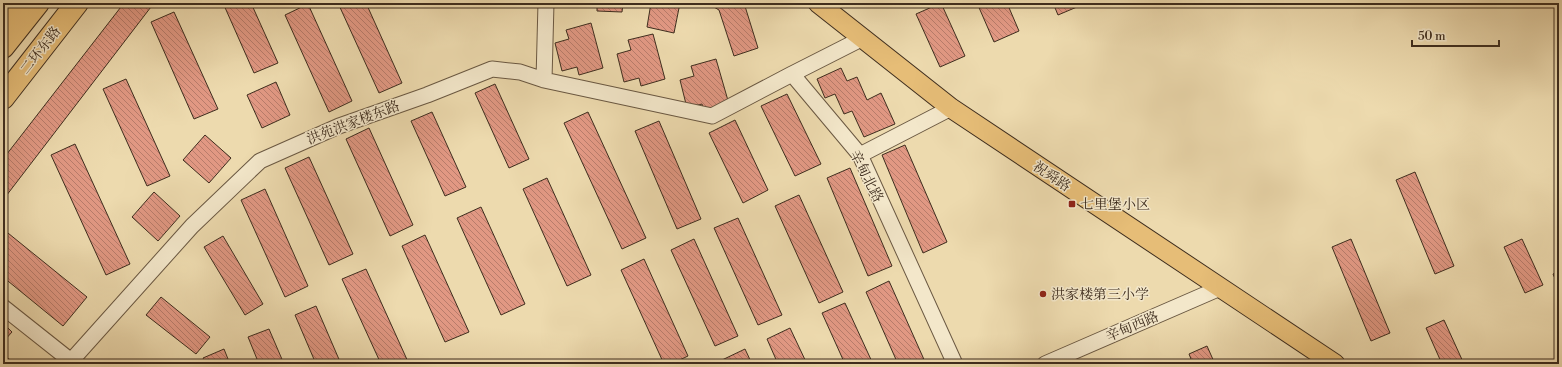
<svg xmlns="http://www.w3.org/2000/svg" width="1562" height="367" viewBox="0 0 1562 367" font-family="'Libre Bodoni','Noto Serif SC',serif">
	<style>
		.building { fill: url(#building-back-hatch); stroke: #3e2d1e }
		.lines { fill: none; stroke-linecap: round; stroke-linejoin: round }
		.minor-casing { stroke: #6a5842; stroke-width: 17 }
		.major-casing { stroke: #3e2d1e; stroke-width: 21 }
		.highway-casing { stroke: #3e2d1e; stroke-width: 24 }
		.minor { stroke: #f3e7ca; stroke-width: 15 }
		.major { stroke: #e6bd77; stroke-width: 19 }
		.highway { stroke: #e6bd77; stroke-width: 22 }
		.poi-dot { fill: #8f2418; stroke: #f3e7ca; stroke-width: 1.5 }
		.labels { text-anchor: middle; stroke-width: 3; stroke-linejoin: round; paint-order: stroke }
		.street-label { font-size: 14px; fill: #3e2d1e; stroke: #f3e7ca }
		.poi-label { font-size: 14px; fill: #3e2d1e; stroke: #f3e7ca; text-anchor: start }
	</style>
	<defs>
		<pattern id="building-back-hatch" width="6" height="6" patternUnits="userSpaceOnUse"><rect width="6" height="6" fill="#e19883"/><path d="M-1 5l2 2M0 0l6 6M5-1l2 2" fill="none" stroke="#b87c6b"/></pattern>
	</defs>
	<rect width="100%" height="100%" fill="#eddaae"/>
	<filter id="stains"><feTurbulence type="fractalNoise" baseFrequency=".005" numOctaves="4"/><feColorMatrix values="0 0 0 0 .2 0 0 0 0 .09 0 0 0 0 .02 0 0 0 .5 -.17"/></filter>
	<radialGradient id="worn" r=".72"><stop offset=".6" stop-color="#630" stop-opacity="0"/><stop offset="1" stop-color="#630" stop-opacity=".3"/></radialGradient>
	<path class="building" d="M124 3H154L3 200V159Z
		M223 3H251L278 63 254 73Z
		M338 3H366L402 83 379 93Z
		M597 3H623L622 12 597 11Z
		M651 3H680L674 33 647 27Z
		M707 3H744L758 48 734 56 719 10Z
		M941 3 965 56 940 67 916 14Z
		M977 3H1007L1019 31 994 42Z
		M1053 3H1083L1084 4 1058 15Z
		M308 4 352 101 329 112 285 15Z
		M174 12 218 109 194 119 151 22Z
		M591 23 603 68 579 75 577 67 562 71 555 43 569 39 566 30Z
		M653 34 665 79 641 86 639 78 624 82 617 54 631 50 628 40Z
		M716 59 729 104 704 111 702 104 687 108 680 80 694 76 691 66Z
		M841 68 847 81 857 77 867 100 881 93 895 124 864 137 852 111 844 114 835 94 825 98 817 79Z
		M126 79 170 176 147 186 103 89Z
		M276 82 290 115 262 128 247 95Z
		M495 84 529 159 509 168 475 93Z
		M787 94 821 164 795 176 761 106Z
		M432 112 466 187 445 196 411 121Z
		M588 112 646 238 622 249 564 123Z
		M735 120 768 190 743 203 709 133Z
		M659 121 701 219 677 229 635 131Z
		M369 128 413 225 390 236 346 139Z
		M205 135 231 158 209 183 183 160Z
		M75 144 130 264 106 275 51 155Z
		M905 145 947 242 923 253 882 155Z
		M309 157 353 254 329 265 285 168Z
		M850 168 892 266 868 276 827 178Z
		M1415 172 1454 266 1435 274 1396 180Z
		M547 178 591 275 567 286 523 189Z
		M265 189 308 286 285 297 241 200Z
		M154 192 180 216 158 241 132 217Z
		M799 195 843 292 819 303 775 206Z
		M481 207 525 304 501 315 457 218Z
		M738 218 782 315 758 325 714 228Z
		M3 229 87 297 63 326 3 277Z
		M425 235 469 332 445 342 402 246Z
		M223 236 263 304 245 315 204 247Z
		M694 239 738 336 715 346 671 250Z
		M1351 239 1390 333 1371 341 1332 247Z
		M1522 239 1543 285 1525 293 1504 247Z
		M644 259 688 356 671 364H664L621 270Z
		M366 269 409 364H381L342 279Z
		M1559 271V288L1553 274Z
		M889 281 926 364H898L866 292Z
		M161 297 210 337 196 354 146 315Z
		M845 303 873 364H845L822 313Z
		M316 306 341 364H316L295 315Z
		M1444 320 1464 364H1442L1426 328Z
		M3 323 12 332 3 342Z
		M790 328 807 364H778L767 339Z
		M269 329 284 364H259L248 337Z
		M1207 346 1215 364H1193L1189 354Z
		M224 349 230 364H206L203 358Z
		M745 349 752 364H724L722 360Z
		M3 354 15 364H3Z"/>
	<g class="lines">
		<defs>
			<path id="minor" d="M863 38 792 74 860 155 955 364
				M544 80 546 3
				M860 155 951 108
				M3 307 71 361 192 226 260 161 339 126 427 95 492 69 520 72 544 80 712 116 792 74
				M1045 364 1220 288"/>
			<path id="major" d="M818 3 951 108 1335 364"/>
			<path id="highway" d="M3 20 17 3
				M3 47 38 3
				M3 98 77 3"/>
		</defs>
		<use href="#minor" class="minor-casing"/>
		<use href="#major" class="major-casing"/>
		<use href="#highway" class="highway-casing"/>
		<use href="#minor" class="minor"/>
		<use href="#major" class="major"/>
		<use href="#highway" class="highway"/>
	</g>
	<g class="poi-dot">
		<rect x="1068" y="200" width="8" height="8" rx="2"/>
		<circle cx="1043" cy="294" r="4"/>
	</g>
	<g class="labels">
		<g class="street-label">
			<text transform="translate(40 50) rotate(-52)" y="5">二环东路</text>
			<text transform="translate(353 122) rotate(-21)" y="5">洪苑洪家楼东路</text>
			<text transform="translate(867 176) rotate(63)" y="5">辛甸北路</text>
			<text transform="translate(1052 176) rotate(34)" y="5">祝舜路</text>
			<text transform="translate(1132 326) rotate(-23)" y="5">辛甸西路</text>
		</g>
		<g class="poi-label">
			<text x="1080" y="209">七里堡小区</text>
			<text x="1051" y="299">洪家楼第三小学</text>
		</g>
	</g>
	<rect width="1562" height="367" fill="none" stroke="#eddaae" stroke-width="16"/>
	<rect x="4" y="4" width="1554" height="359" fill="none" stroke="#3e2d1e" stroke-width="2"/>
	<rect x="8" y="8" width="1546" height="351" fill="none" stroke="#3e2d1e"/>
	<path d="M1412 40v6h87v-6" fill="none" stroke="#3e2d1e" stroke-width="2"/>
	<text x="1418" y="40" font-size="12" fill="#3e2d1e" stroke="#f3e7ca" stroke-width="3" paint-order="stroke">50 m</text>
	<rect width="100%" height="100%" filter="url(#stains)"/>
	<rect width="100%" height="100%" fill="url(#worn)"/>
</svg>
